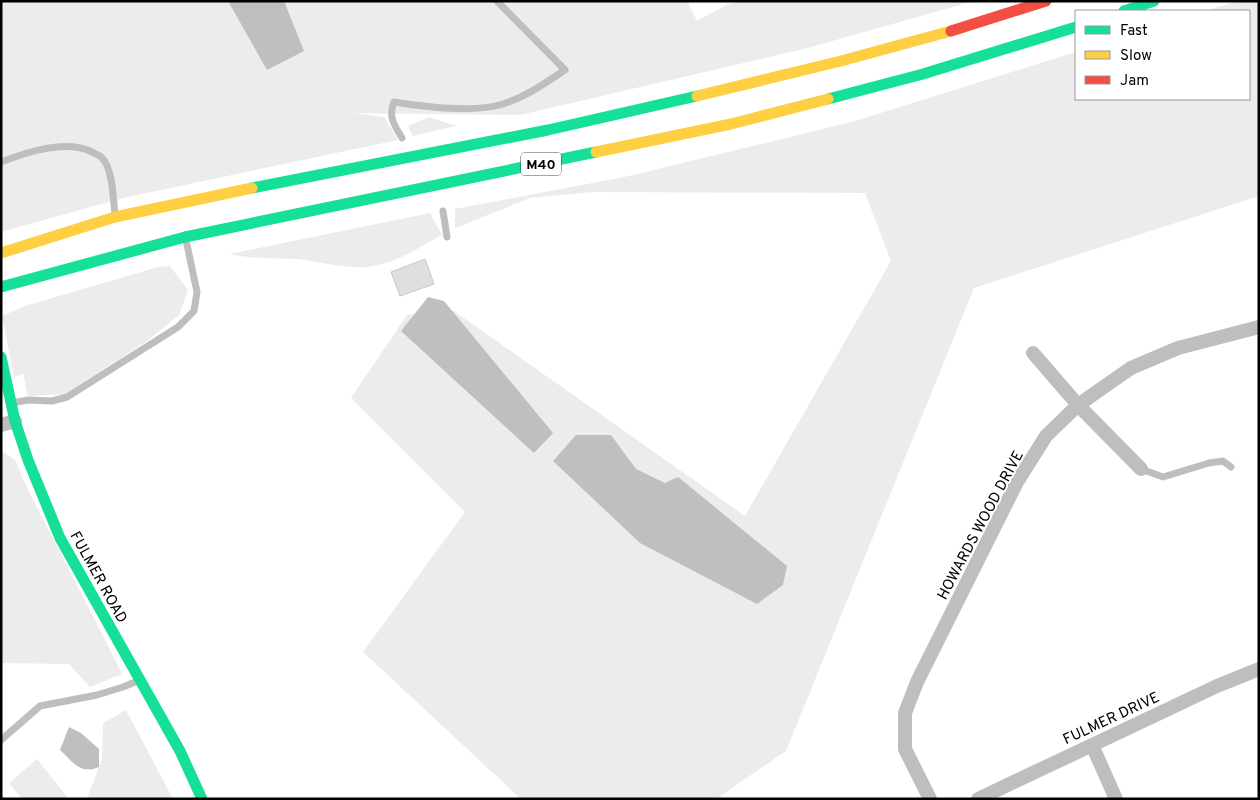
<svg xmlns="http://www.w3.org/2000/svg" width="1260" height="800" viewBox="0 0 1260 800" font-family="Overpass,sans-serif">
	<style>
		.green { fill: #ececec }
		.water { fill: #bfbfbf }
		.building { fill: #dfdfdf; stroke: #c7c7c7 }
		.lines { fill: none; stroke-linecap: round; stroke-linejoin: round }
		.lane { stroke: #bebebe; stroke-width: 7 }
		.street { stroke: #bebebe; stroke-width: 14 }
		.fast { stroke: #16e098; stroke-width: 11 }
		.slow { stroke: #ffcf43; stroke-width: 11 }
		.jam { stroke: #f24e42; stroke-width: 11 }
		.labels { text-anchor: middle; stroke-width: 4; stroke-linejoin: round; paint-order: stroke }
		.shield { fill: #fff; stroke: #4c4c4c; stroke-width: 1 }
		.shield-label { font-size: 14px; font-weight: bold; fill: #000 }
		.street-label { font-size: 15px; fill: #000; stroke: #fff }
	</style>
	<rect width="100%" height="100%" fill="#fff"/>
	<path class="green" d="M1 1H687L697 21 734 1H974L804 49 520 115 353 113 384 117 398 140 123 198 1 232Z
		M1237 1H1259V196L974 288 786 751 716 799H521L363 652 465 512 351 398 407 315 454 311 745 516 891 261 865 193 593 192 530 198 455 228V209L629 176 855 121 1076 52V99H1249V11H1205Z
		M429 117 456 126 413 136 408 126Z
		M430 213 442 235C416 249 388 269 357 267 337 267 317 261 297 259 273 258 252 259 229 254Z
		M170 266 188 290 179 315 147 341 65 394 28 396 23 374 14 377 2 316 25 306 158 267Z
		M1 450 15 460 30 494 95 620 122 674 90 687 69 664 1 663Z
		M126 710 173 799H87L102 759 103 723Z
		M37 759 69 799H22L9 783Z"/>
	<path class="water" d="M228 1H284L304 51 267 70Z
		M428 297 444 301 553 433 534 453 401 331Z
		M576 435H611L636 469 665 483 678 477 787 566 783 585 757 604 640 543 553 461Z
		M69 727 81 733 99 749V767C80 775 73 762 60 750Z"/>
	<path class="building" d="M425 259 434 284 400 296 391 272Z"/>
	<g class="lines">
		<path class="lane" d="M402 138C394 125 388 116 394 102 425 107 474 113 503 104 526 97 545 83 565 70L497 1
			M1 162C27 152 66 139 92 152 95 154 100 155 102 158 113 169 113 199 115 214
			M443 211 447 237
			M12 403 28 400 52 401 67 397 178 327 194 311 197 292 186 240
			M1141 469 1163 477 1209 463 1223 461 1231 467
			M1 740 40 706 97 695 123 687 140 680"/>
		<path class="street" d="M1033 353 1078 405 1141 469
			M1 425 15 421
			M1092 745 1116 799
			M930 799 905 749V713L917 682 1017 482 1046 436 1078 405 1131 368 1178 348 1259 327
			M978 799 1217 686 1259 669"/>
		<path class="fast" d="M1124 11 1154 1
			M828 99 923 74 1076 27
			M252 188 548 130 697 96
			M1 287 185 237 596 152
			M1 357 15 421 28 460 60 538 180 751 202 799"/>
		<path class="slow" d="M697 96 841 61 951 31
			M596 152 731 124 828 99
			M1 253 115 217 252 188"/>
		<path class="jam" d="M951 31 1046 1"/>
	</g>
	<g class="labels">
		<rect class="shield" x="521" y="152.5" width="40" height="23" rx="4"/>
		<g class="shield-label">
			<text x="541" y="169">M40</text>
		</g>
		<g class="street-label">
			<text transform="translate(980 525) rotate(-62)" y="5">HOWARDS WOOD DRIVE</text>
			<text transform="translate(99 577) rotate(61)" y="5">FULMER ROAD</text>
			<text transform="translate(1111 718) rotate(-25)" y="5">FULMER DRIVE</text>
		</g>
	</g>
	<rect width="1260" height="800" fill="none" stroke="#000000" stroke-width="5"/>
	<rect x="1075" y="10" width="175" height="90" fill="#ffffff" stroke="#999999"/>
	<rect x="1085" y="26" width="25" height="8" fill="#16e098" stroke="#999999"/>
	<text x="1120" y="35" font-size="15" fill="#000000">Fast</text>
	<rect x="1085" y="51" width="25" height="8" fill="#ffcf43" stroke="#999999"/>
	<text x="1120" y="60" font-size="15" fill="#000000">Slow</text>
	<rect x="1085" y="76" width="25" height="8" fill="#f24e42" stroke="#999999"/>
	<text x="1120" y="85" font-size="15" fill="#000000">Jam</text>
</svg>
